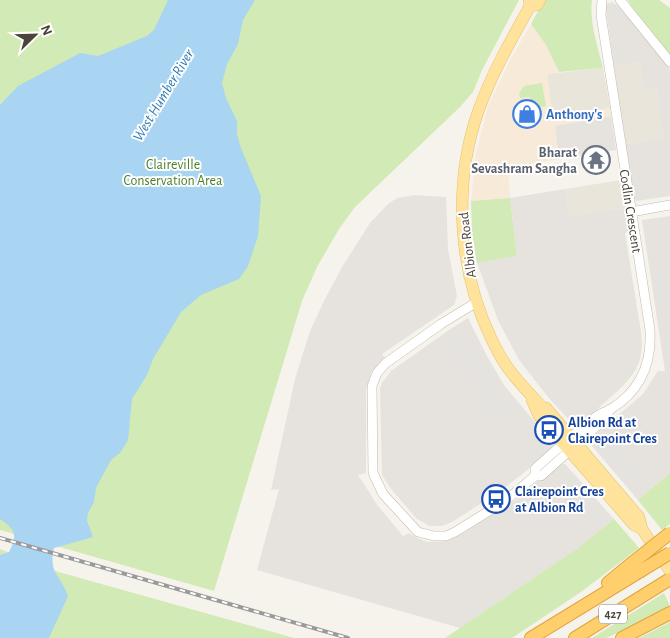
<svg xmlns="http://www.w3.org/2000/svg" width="670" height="638" viewBox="0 0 670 638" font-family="'Alegreya Sans',sans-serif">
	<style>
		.residential { fill: #eae5da }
		.commercial { fill: #f7ead8 }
		.industrial { fill: #e6e2dd }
		.green { fill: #d2eab5 }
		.parking { fill: #e5e3e0 }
		.water { fill: #a9d4f2 }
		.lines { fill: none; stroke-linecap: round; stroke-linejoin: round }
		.minor-casing { stroke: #c2bbae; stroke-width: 10 }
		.major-casing { stroke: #e6c16a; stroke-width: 12 }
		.highway-casing { stroke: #e0a43c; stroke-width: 14 }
		.minor { stroke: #fff; stroke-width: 9 }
		.major { stroke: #ffe39c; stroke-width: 11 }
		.highway { stroke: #ffcf6e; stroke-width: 12 }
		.rail-casing { stroke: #9a9a9a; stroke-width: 4 }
		.rail { stroke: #fff; stroke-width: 2; stroke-dasharray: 5.5; stroke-linecap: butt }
		.highway-bridge-casing { stroke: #e0a43c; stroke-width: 14; stroke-linecap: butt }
		.highway-bridge { stroke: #ffcf6e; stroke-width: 12 }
		.labels { text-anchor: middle; stroke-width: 4; stroke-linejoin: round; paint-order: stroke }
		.shield { fill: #fff; stroke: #817c74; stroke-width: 1 }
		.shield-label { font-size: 12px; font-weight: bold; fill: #4b4439 }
		.shop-label { font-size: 14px; font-weight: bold; fill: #366cbe; stroke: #fff; text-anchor: start }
		.worship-label { font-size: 14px; font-weight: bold; fill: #5b616d; stroke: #fff; text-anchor: end }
		.park-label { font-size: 14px; fill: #4a7f2a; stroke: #fff }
		.street-label { font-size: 14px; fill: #4b4439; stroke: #fff }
		.transit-label { font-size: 14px; font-weight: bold; fill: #164399; stroke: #fff; text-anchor: start }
		.water-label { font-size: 15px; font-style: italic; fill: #2e7ab2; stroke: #fff }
	</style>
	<rect width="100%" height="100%" fill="#f6f3ec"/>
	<path class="residential" d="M641 62 657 88 665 138 625 144 614 66Z
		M603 68 610 108 553 118 547 74Z
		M621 180 625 208 569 216 565 189Z"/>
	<path class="commercial" d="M531 24 546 45 559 72 547 75 553 118 610 108 611 116 555 126 559 159 508 168 510 198 471 201 476 154 488 107 508 64Z"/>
	<path class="industrial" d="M611 2 618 6 670 69V196L636 201 633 194 625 144 664 138 657 88 645 90 641 62 614 66 606 10 607 4Z
		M611 116 616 150 559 159 555 126Z
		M565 189 569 216 625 208 629 231 625 233 641 332 642 346 640 360 635 371 623 386 583 422H571L548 397 519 360 498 320 477 263 517 256 510 198Z
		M415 195 446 197 448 249 457 296 454 305 382 354 385 358 371 373 366 390V473L358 475 378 506 403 536 409 533 415 537 427 542 446 541 460 535 516 500 556 465 565 464 614 519 578 548 460 628 257 570 279 489 271 490 295 379 310 331 325 299 342 267 370 223 388 204 397 198Z
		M670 216V473L638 500 592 446V441L594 436 643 394 658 371H665L642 220Z
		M468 318 487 356 504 385 553 444 551 448 525 472 499 492 452 522 442 526H430L417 519 391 489 382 475 380 389 382 383 391 371 449 330Z"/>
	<path class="green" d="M0 0H519L482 70 473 92 460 107 355 207 339 229 317 267 302 301 214 591 0 530Z
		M544 0H592C589 22 598 47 603 68L559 72 546 45 531 24Z
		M628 0H659L670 8V57L632 10 631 5Z
		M542 83 546 106 533 109 530 97 520 98 519 93 524 86Z
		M510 198 517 256 477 263 472 233 471 201Z
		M670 473V524L662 530 638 500Z
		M614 519 639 548 581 592 512 638H445L578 548Z
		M0 549 55 571 294 638H0Z
		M664 593 670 606 607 638H592Z
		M670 622V638H639Z"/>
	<path class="parking" d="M669 271 670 304 659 306 654 274Z
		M460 331 510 406 495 416 485 400 489 397 463 359 459 361 445 340Z
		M668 332H670V380L663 335 668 334Z
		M609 438 643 479 636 485 630 478 626 482 602 453 606 449 602 445Z"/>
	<path class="water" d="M168 0H255L243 20 238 44 227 64 222 83 226 98 237 121V134L241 148 261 196 258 236 248 266 239 279 201 295 181 312 153 359 147 375 132 399 128 440 120 453 111 460 96 488 94 502 88 513 87 521 93 537 54 548C48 574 61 575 68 596L49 638H0V555L9 552C18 535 15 529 0 519V105L18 86 80 53 98 56 147 36 154 30Z"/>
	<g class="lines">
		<defs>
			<path id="minor" d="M620 0 670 62
				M631 212 670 205
				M477 302 441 324 386 363 377 373 372 386 373 473 383 494 418 532 434 536H446L455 532 505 501 535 476H541L606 418 610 409
				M535 476V469C555 450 576 433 597 416 601 413 606 412 611 409 640 391 652 364 650 330L601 15 602 0"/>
			<path id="major" d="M529 0 530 6C511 40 491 75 478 112 453 184 458 269 491 338 496 348 501 359 508 368 518 382 531 395 543 408H546L639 517 642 529 670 571
				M530 6 537 5 540 0
				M532 400 539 416 634 525 642 529"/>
			<path id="highway" d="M608 583 631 564
				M531 638 639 572
				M575 638 670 579
				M622 638 670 613"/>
		</defs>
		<use href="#minor" class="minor-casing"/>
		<use href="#major" class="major-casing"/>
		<use href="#highway" class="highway-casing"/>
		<use href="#minor" class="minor"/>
		<use href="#major" class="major"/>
		<use href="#highway" class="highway"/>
		<defs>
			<path id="rail" d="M0 538 348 638"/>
		</defs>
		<use href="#rail" class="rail-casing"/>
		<use href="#rail" class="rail"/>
		<defs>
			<path id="highway-bridge" d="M631 564 670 533
				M639 572 670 553"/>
		</defs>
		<use href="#highway-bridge" class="highway-bridge-casing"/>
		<use href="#highway-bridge" class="highway-bridge"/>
	</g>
	<defs>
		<symbol id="shop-ring" viewBox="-11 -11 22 22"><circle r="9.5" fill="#fff" stroke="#3f7fe0" stroke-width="1.5"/><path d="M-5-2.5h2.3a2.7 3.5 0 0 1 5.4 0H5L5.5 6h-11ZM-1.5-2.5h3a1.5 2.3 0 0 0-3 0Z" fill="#3f7fe0"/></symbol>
		<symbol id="temple-ring" viewBox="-11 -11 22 22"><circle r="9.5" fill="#fff" stroke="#6b7280" stroke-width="1.5"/><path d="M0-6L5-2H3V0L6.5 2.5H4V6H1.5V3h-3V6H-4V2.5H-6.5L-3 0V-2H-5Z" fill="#6b7280"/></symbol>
		<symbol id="bus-ring" viewBox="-11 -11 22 22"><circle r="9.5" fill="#fff" stroke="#1a4fb4" stroke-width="1.5"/><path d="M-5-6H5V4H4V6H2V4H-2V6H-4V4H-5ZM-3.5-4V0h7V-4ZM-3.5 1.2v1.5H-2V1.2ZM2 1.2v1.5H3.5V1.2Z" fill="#1a4fb4"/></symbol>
	</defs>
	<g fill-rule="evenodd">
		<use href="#shop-ring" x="511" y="98" width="32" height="32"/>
		<use href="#temple-ring" x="580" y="144" width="32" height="32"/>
		<use href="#bus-ring" x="533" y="414" width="32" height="32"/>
		<use href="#bus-ring" x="480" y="483" width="32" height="32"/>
	</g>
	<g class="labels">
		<rect class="shield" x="599" y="604.5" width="28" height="19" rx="4"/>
		<g class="shield-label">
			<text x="613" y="618">427</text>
		</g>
		<g class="shop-label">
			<text x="546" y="119">Anthony's</text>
		</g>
		<g class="worship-label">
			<text x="577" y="157">Bharat<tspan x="577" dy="16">Sevashram Sangha</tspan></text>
		</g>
		<g class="park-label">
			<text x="173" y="169">Claireville<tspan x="173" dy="16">Conservation Area</tspan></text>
		</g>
		<g class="street-label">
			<text transform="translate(631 211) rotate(81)" y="5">Codlin Crescent</text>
			<text transform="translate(467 245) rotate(-97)" y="5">Albion Road</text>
		</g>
		<g class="transit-label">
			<text x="568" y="427">Albion Rd at<tspan x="568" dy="16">Clairepoint Cres</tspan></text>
			<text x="515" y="496">Clairepoint Cres<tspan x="515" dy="16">at Albion Rd</tspan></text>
		</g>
		<g class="water-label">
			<text transform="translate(163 95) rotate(-59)" y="5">West Humber River</text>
		</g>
	</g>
	<g transform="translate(35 35) rotate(67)" stroke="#ffffff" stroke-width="4" paint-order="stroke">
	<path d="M0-4L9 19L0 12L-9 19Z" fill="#4b4439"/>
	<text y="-8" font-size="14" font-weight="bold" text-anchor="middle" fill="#4b4439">N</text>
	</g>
</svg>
